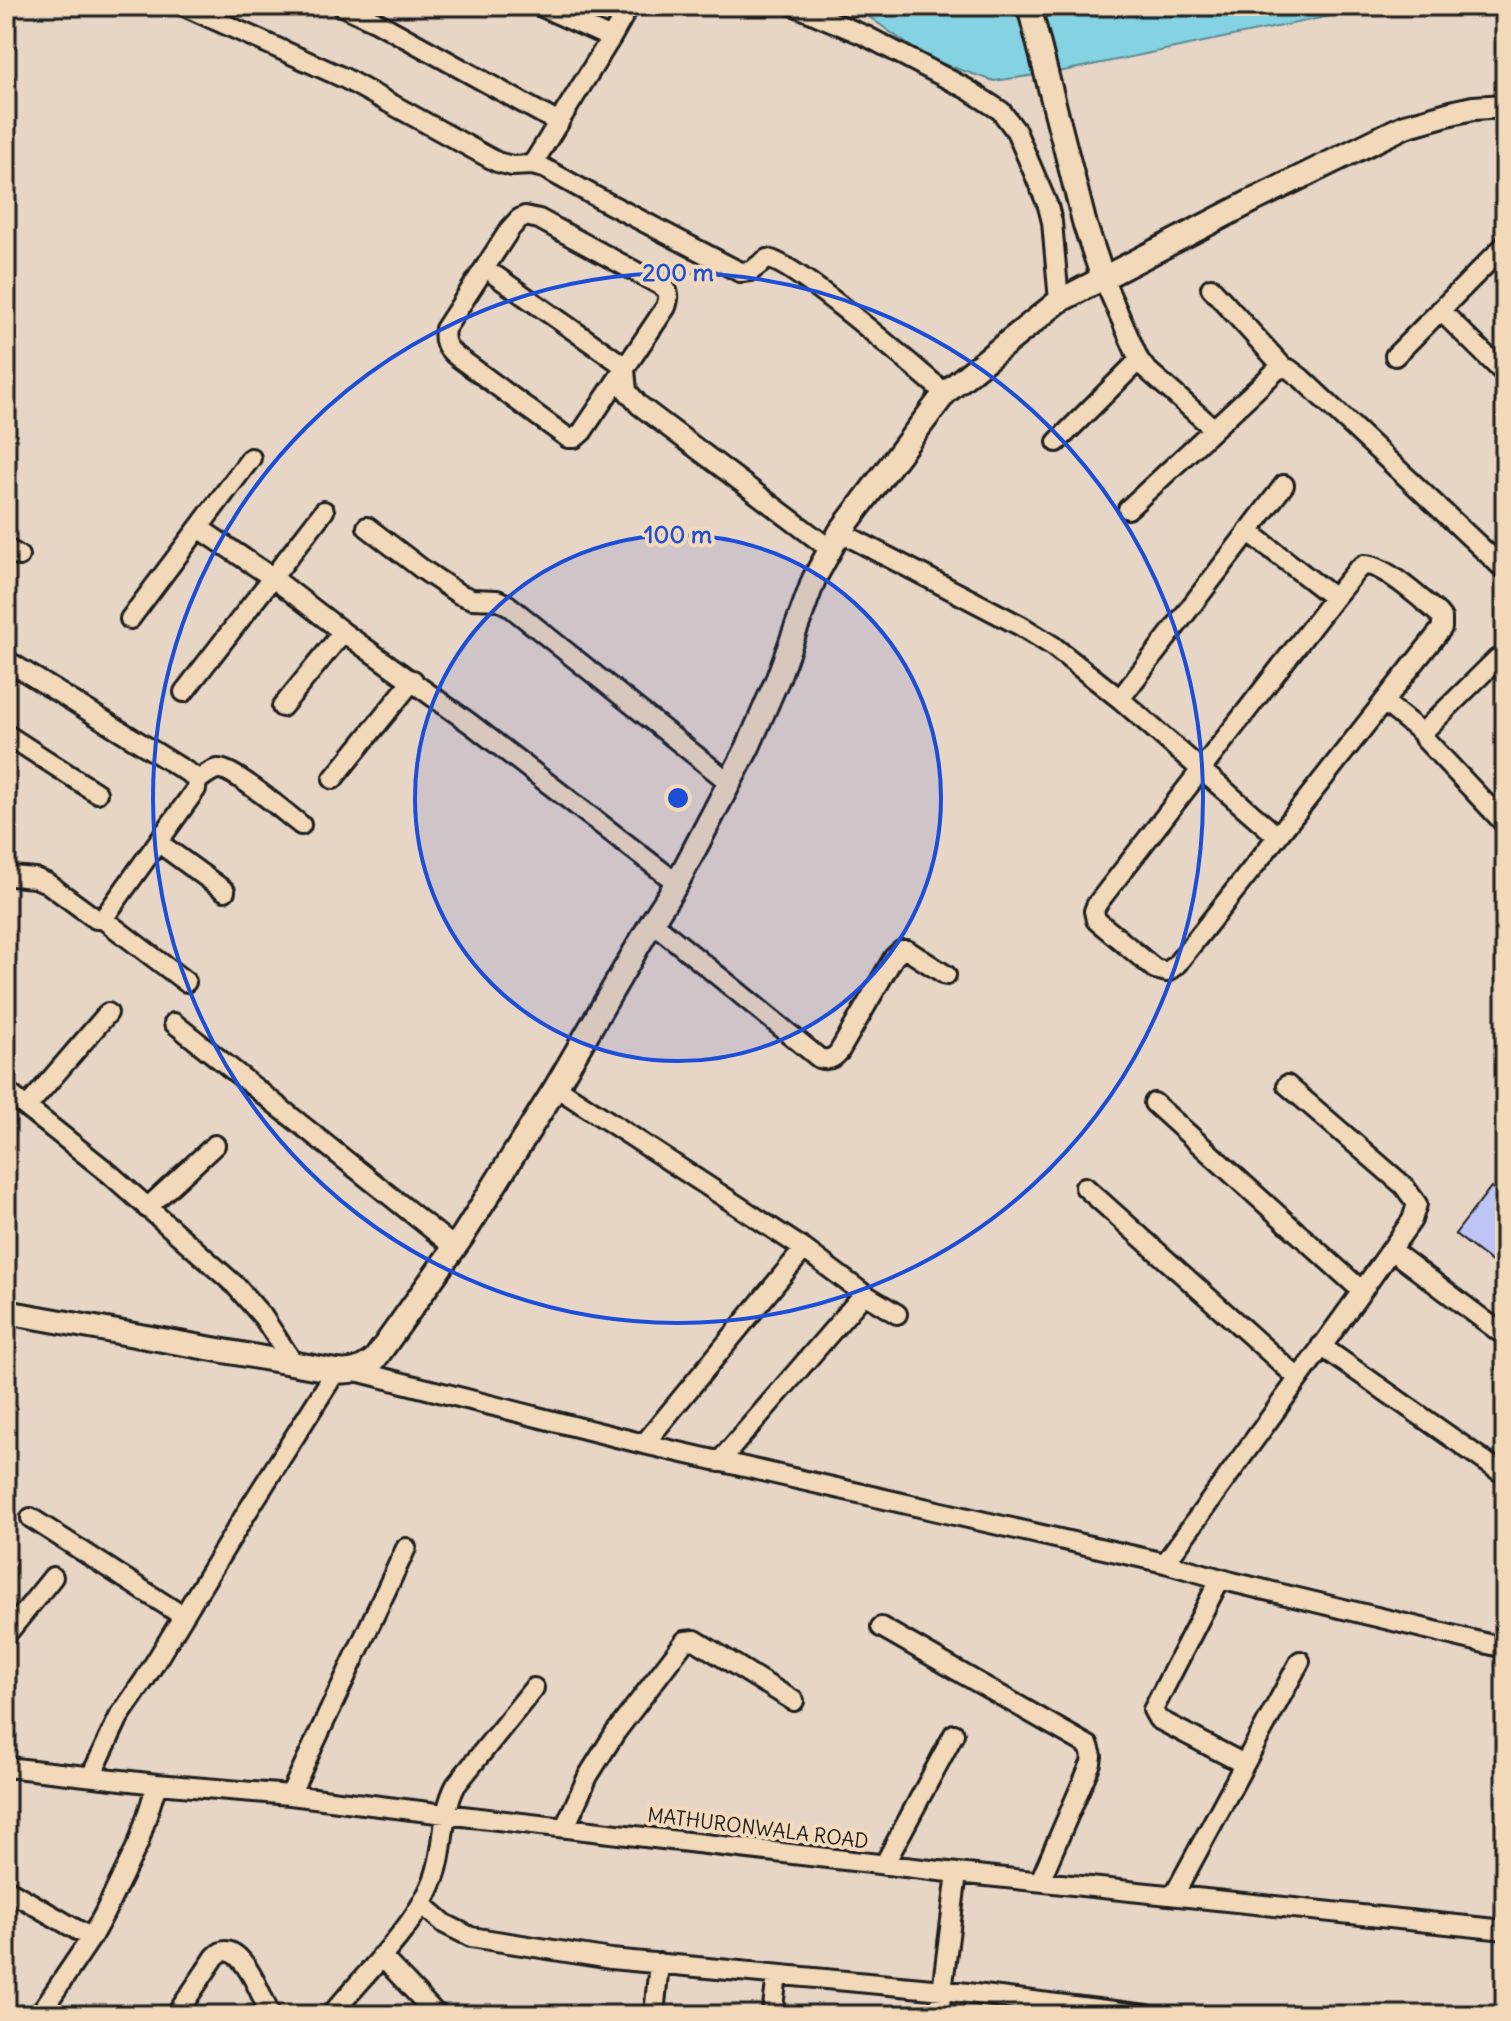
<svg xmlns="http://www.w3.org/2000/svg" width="1511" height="2021" viewBox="0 0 1511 2021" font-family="Delius,sans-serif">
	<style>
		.water { fill: #85d3e2; stroke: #5b8a93; stroke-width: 2 }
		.building { fill: #bdc5f7; stroke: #1c1c1c; stroke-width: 2 }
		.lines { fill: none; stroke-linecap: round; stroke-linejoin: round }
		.minor-casing { stroke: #1c1c1c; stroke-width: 24 }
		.major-casing { stroke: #1c1c1c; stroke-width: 28 }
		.minor { stroke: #f1d9b9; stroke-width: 18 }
		.major { stroke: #f1d9b9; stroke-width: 22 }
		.ring { fill: none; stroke: #1d4ed8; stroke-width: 4 }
		.labels { text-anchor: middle; stroke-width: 8; stroke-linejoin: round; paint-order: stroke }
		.street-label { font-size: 20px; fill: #1c1c1c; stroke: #f1d9b9 }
		.centre { fill: #1d4ed8; stroke: #f1d9b9; stroke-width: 4 }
		.ring-label { font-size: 24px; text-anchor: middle; font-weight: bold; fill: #1d4ed8; stroke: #f1d9b9; stroke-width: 8; stroke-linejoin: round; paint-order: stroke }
	</style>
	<rect width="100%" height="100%" fill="#e7d5c5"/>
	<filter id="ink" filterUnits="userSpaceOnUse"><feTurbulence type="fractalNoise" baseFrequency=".0125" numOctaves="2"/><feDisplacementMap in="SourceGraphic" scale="16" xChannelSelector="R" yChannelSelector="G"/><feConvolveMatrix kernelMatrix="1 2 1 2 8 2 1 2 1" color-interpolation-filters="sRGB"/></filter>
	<g filter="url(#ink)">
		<path class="water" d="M854 6H1431L1359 10 1063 71 994 81 928 59Z"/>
		<path class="building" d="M1491 1187 1505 1198V1272L1455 1234Z"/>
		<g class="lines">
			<defs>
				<path id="minor" d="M184 6 344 78 497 162 512 166 532 165 544 168 600 199 740 272 751 271 767 259C793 260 917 370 945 393
					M342 6 375 21 559 123
					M540 6 611 38
					M795 6 866 36 967 89 1001 111 1016 131 1048 206 1052 222 1059 301
					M532 165 611 38 629 6
					M525 216 539 219 662 286C670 291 669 298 666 307L582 432 575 438H568L455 355C446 347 443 341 445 329L510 229 519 219Z
					M496 276 620 363 625 370 627 391 639 405 830 549
					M1103 278 1139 360 1145 368 1213 428
					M1211 288 1284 368
					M1440 310 1505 374
					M1395 356 1505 245
					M1057 442 1139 360
					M1128 509 1278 369 1284 368 1289 369 1301 378 1505 570
					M367 527 422 569 459 594 472 599 497 600 508 605 730 783
					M199 528 273 578 343 632 471 724 677 883
					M1248 531 1334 598
					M840 532 1021 626 1053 646 1120 699 1277 836
					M6 548 19 556
					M1364 565C1384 564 1422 600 1438 613L1442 618V628L1176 965 1167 972 1155 969 1096 920 1094 911 1097 904 1334 598 1357 570Z
					M130 619 251 458
					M1505 658 1501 657 1497 659 1422 733 1424 738 1505 824
					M6 660 192 775 197 781 196 789 103 919H96L47 883 35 878 12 876
					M184 692 324 511
					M1120 699 1284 485
					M1384 702 1422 733
					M282 707 343 632
					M6 734 97 793
					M333 779 413 680
					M197 781C203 777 210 770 218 769 232 767 287 814 301 825
					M159 843 225 891
					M103 919 186 982
					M652 922 819 1058C828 1061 833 1059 839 1052L894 957 902 950H907L946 975
					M174 1023 454 1247
					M1287 1085 1404 1186 1417 1204 1412 1220 1362 1291
					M556 1087 804 1249 644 1444
					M6 1091 110 1174 235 1285 263 1317 294 1364
					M1154 1103 1362 1291 1165 1563
					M27 1107 108 1013
					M1085 1187 1298 1378
					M147 1208 215 1145
					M804 1249 864 1294 897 1314
					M1391 1250 1505 1336
					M1321 1346 1499 1471
					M356 1371 644 1444 1165 1563 1232 1582 1505 1648
					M719 1462 864 1294
					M31 1518 183 1616
					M1220 1579 1153 1710 1158 1719 1244 1764
					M881 1627 1089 1746 1092 1756 1091 1763 1040 1881
					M6 1635 53 1577
					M6 1767 157 1784 290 1795 445 1814 957 1873 1505 1930
					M91 1776 119 1717 145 1679 247 1512 336 1371
					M290 1795 406 1548
					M565 1827 588 1776 615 1733 685 1641 695 1640 794 1701
					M884 1865 954 1734
					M10 1891 91 1938
					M1174 1895 1300 1661
					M422 1904 445 1924 471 1937 611 1959 943 1990 1147 2015
					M381 1956 437 2015
					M39 2015 91 1938 104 1914 138 1844 157 1784
					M176 2015 215 1957C238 1931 263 1999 270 2015
					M331 2015C363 1976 415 1927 433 1881 446 1850 440 1815 456 1785L534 1688
					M654 2015 659 1963
					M772 2015 777 1975
					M939 2015 957 1873"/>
				<path id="major" d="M1029 6 1085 225 1103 278
					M6 1312 336 1371C352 1373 363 1369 375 1359L462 1237 556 1087 652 922 677 883 748 747 778 678 814 579 840 532 945 393 1059 301 1252 201 1405 126 1451 113 1473 108 1505 106"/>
			</defs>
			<use href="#minor" class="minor-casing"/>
			<use href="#major" class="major-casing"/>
			<use href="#minor" class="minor"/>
			<use href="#major" class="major"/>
		</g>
	</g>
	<circle cx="678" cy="798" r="263" fill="#1d4ed8" fill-opacity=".12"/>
	<g class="ring">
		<circle cx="678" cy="798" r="263"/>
		<circle cx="678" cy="798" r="525"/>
	</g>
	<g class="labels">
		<g class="street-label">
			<text transform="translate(758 1828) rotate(7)" y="7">MATHURONWALA ROAD</text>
		</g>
	</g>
	<circle cx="678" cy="798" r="12" class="centre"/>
	<g class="ring-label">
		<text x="678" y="281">200 m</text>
		<text x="678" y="543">100 m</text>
	</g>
	<rect width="1511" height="2021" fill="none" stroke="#f1d9b9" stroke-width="32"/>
	<rect x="16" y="16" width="1479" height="1989" fill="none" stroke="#1c1c1c" stroke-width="3" filter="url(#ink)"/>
</svg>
